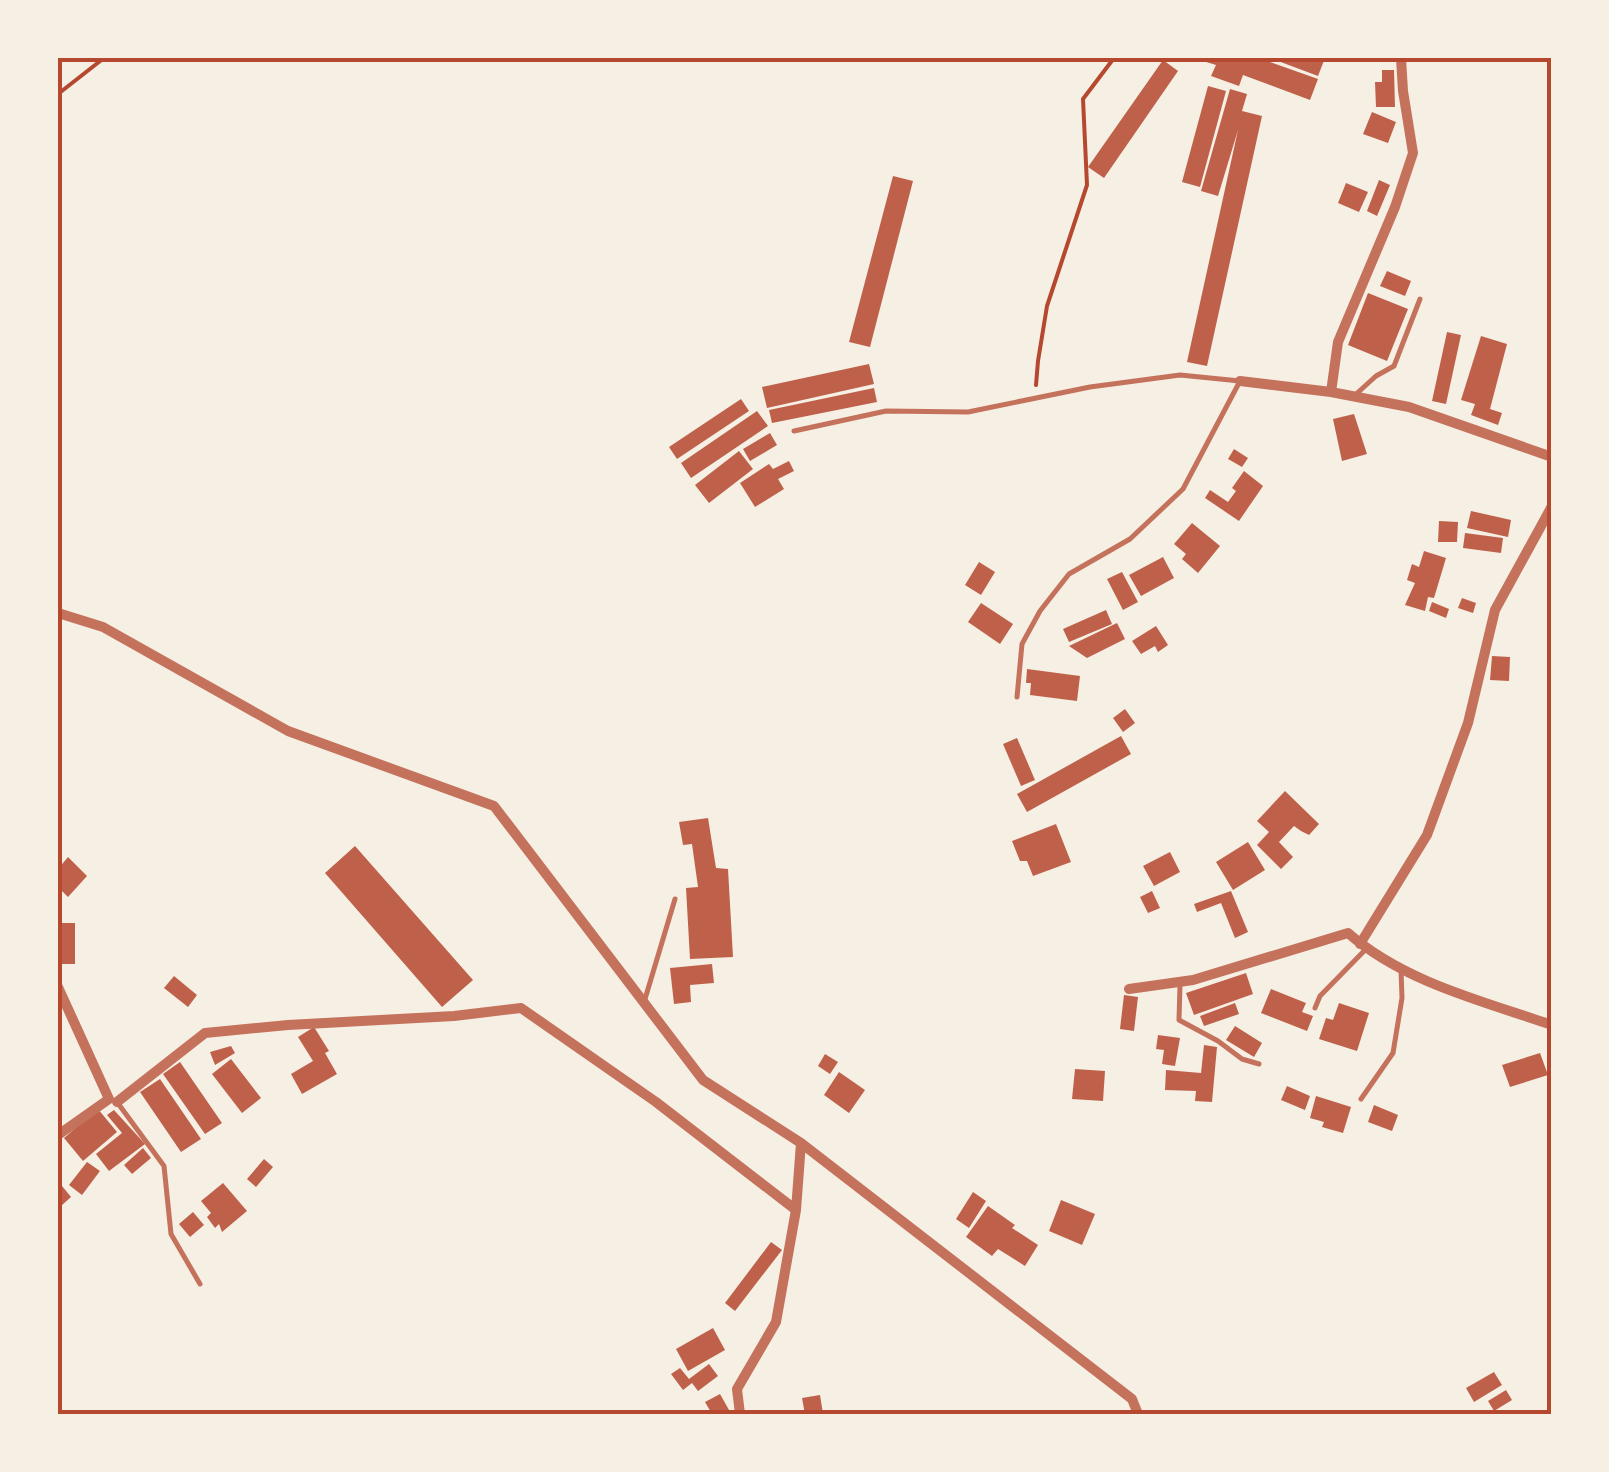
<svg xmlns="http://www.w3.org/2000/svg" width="1609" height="1472" viewBox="0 0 1609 1472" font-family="'Times New Roman',serif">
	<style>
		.building { fill: #bf614a }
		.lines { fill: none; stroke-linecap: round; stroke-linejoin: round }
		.path { stroke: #b5482f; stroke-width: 4 }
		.service { stroke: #c5725c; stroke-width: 5 }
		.minor { stroke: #c5725c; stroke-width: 10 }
		.neatline { fill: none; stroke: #b5482f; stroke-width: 4 }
	</style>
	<rect width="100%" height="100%" fill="#f6efe4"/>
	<path class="building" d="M1204 58H1259L1318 79 1310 100 1243 75 1239 86 1211 76 1216 65 1203 61Z
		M1270 58H1325L1318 76Z
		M1163 60 1178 71 1104 178 1088 167Z
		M1382 70H1394L1395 107H1376L1375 82H1382Z
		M1208 86 1226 91 1200 187 1182 182Z
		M1230 89 1247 94 1242 111 1262 116 1207 366 1187 362 1238 130 1218 196 1201 191Z
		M1372 112 1396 122 1388 143 1363 134Z
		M893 176 913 181 870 347 849 342Z
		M1379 180 1390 185 1377 216 1367 211Z
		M1346 183 1368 192 1359 212 1338 203Z
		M1387 271 1411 281 1405 296 1380 286Z
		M1368 293 1408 309 1387 361 1348 345Z
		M1447 332 1461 335 1446 404 1432 401Z
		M1481 336 1507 344 1490 409 1502 413 1498 425 1471 415 1475 404 1461 400Z
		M869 364 874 384 767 408 762 387Z
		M874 388 877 402 772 423 769 410Z
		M741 399 749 411 677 459 669 447Z
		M757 411 768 426 691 478 681 463Z
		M1354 414 1367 454 1342 461 1333 419Z
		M770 433 777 445 750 461 743 449Z
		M1234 449 1248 458 1242 467 1228 459Z
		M739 451 753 469 709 503 695 485Z
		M789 461 794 471 778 479 784 489 755 507 740 483 769 464 773 469Z
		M1244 471 1263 486 1239 521 1205 498 1210 490 1228 502 1236 491 1232 488Z
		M1471 511 1511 520 1508 537 1467 528Z
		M1439 521 1458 522 1457 542H1438Z
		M1192 523 1220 546 1198 573 1182 559 1186 554 1174 544Z
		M1465 533 1503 538 1501 553 1463 548Z
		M1424 551 1446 558 1434 598 1428 597 1425 611 1405 605 1415 583 1407 580 1412 564 1419 567Z
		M1163 557 1174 578 1141 596 1129 575Z
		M979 562 995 572 981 595 965 585Z
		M1122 572 1138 602 1123 610 1107 579Z
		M1462 598 1476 603 1473 613 1458 608Z
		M1432 602 1449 609 1446 618 1429 611Z
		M981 603 1013 624 1000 644 968 622Z
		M1106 610 1112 624 1069 642 1063 629Z
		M1117 623 1125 639 1087 658 1069 646Z
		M1156 626 1168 645 1158 652 1155 646 1141 654 1132 641Z
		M1492 656 1510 657 1509 681 1490 680Z
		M1027 669 1080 676 1077 701 1030 695 1031 683H1026Z
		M1125 709 1135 723 1123 732 1113 718Z
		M1121 736 1131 754 1027 812 1017 794Z
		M1017 738 1035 780 1021 786 1003 744Z
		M1285 791 1319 824 1309 835 1301 831 1294 826 1279 842 1293 857 1281 869 1257 845 1269 832 1257 821Z
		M708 818 716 868 728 869 733 957 690 959 686 888 698 887 692 844 683 845 679 822Z
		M1056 824 1071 862 1033 876 1027 861H1020L1012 841Z
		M1248 842 1265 870 1233 890 1216 862Z
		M355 846 473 980 442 1007 325 873Z
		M1170 852 1180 872 1154 886 1143 866Z
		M68 857 87 876 68 897 58 887V869Z
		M1152 891 1160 908 1148 913 1140 897Z
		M1231 891 1248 932 1235 938 1221 903 1197 912 1194 904Z
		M58 923H75V964H58Z
		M712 964 714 983 690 985 691 1002 674 1004 670 968Z
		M1246 973 1253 994 1194 1015 1186 993Z
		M174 976 197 995 188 1007 164 988Z
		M1271 989 1306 1003 1302 1012 1313 1016 1307 1031 1261 1013Z
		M1124 995 1138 997 1134 1031 1120 1029Z
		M1235 1003 1239 1014 1204 1026 1200 1016Z
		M1339 1003 1369 1013 1357 1051 1319 1039 1326 1018 1333 1020Z
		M1235 1026 1262 1043 1254 1057 1226 1040Z
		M314 1027 329 1051 325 1053 337 1074 302 1094 291 1074 313 1061 298 1037Z
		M1158 1035 1180 1038 1175 1066 1162 1064 1164 1050 1156 1049Z
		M1204 1045 1217 1047 1212 1102 1195 1101 1196 1091 1165 1090 1166 1070 1201 1073Z
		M231 1046 235 1053 215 1065 210 1052Z
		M1540 1053 1548 1075 1510 1087 1502 1065Z
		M825 1054 838 1062 830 1074 818 1066Z
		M231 1059 261 1098 242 1113 212 1074Z
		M180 1062 222 1123 205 1134 163 1074Z
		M1075 1069 1105 1071 1103 1101 1072 1099Z
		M839 1072 865 1090 849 1113 824 1095Z
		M160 1079 201 1139 181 1152 140 1092Z
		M1287 1086 1310 1096 1305 1110 1281 1100Z
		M1316 1096 1351 1107 1343 1133 1322 1127 1324 1122 1310 1118Z
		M1374 1105 1398 1115 1392 1131 1368 1122Z
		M98 1109 117 1132 83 1161 64 1138Z
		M114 1110 145 1144 109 1171 96 1154 122 1133 107 1115Z
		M143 1148 151 1158 132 1174 124 1165Z
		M264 1159 273 1167 256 1187 247 1179Z
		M87 1162 100 1171 82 1195 69 1185Z
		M58 1181 71 1197 61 1206 58 1203Z
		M223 1183 247 1211 222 1232 219 1224 215 1228 207 1217 211 1213 201 1201Z
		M973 1192 986 1201 969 1228 956 1219Z
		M1061 1200 1095 1214 1082 1245 1049 1231Z
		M988 1206 1015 1225 1012 1228 1038 1245 1025 1266 998 1249 992 1256 966 1237Z
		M193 1212 204 1225 190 1237 179 1224Z
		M771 1242 782 1250 735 1311 725 1303Z
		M713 1328 725 1350 688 1371 676 1349Z
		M709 1364 718 1376 698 1391 692 1383 683 1390 671 1374 680 1368 689 1379Z
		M1494 1372 1502 1385 1474 1402 1466 1388Z
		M1506 1390 1512 1400 1494 1411 1488 1401Z
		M720 1394 729 1410 721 1414H712L705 1402Z
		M820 1395 823 1414H805L802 1398Z"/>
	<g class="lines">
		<path class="path" d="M58 94 104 58
			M1036 385 1038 361 1047 306 1087 185 1083 99 1114 58"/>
		<path class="service" d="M1354 396 1376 376 1394 366 1420 299
			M794 431 886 411 968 412 1090 387 1180 375 1240 381 1183 489 1130 539 1069 574 1040 611 1022 644 1017 697
			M1180 985 1179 1020 1218 1041 1242 1059 1259 1064
			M645 999 675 899
			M1315 1008 1320 996 1367 948
			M1361 1099 1393 1053 1402 998 1401 970
			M117 1102 164 1166 171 1234 200 1284"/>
		<path class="minor" d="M1240 381 1331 392 1409 407 1552 457
			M1331 392 1338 342 1395 207 1413 153 1403 91 1401 58
			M58 613 103 627 288 731 494 806 703 1080 801 1143 1132 1399 1138 1414
			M1360 944 1427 835 1468 723 1495 610 1552 506
			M58 987 109 1099 58 1135
			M1129 989 1193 980 1348 933C1404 982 1482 1001 1552 1025
			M117 1102 205 1033 288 1025 454 1016 521 1008 656 1102 796 1210
			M740 1414 737 1389 776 1322 796 1210 801 1143"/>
	</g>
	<rect width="1609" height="1472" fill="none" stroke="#f6efe4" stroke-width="120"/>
	<rect x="60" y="60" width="1489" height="1352" class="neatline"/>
</svg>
